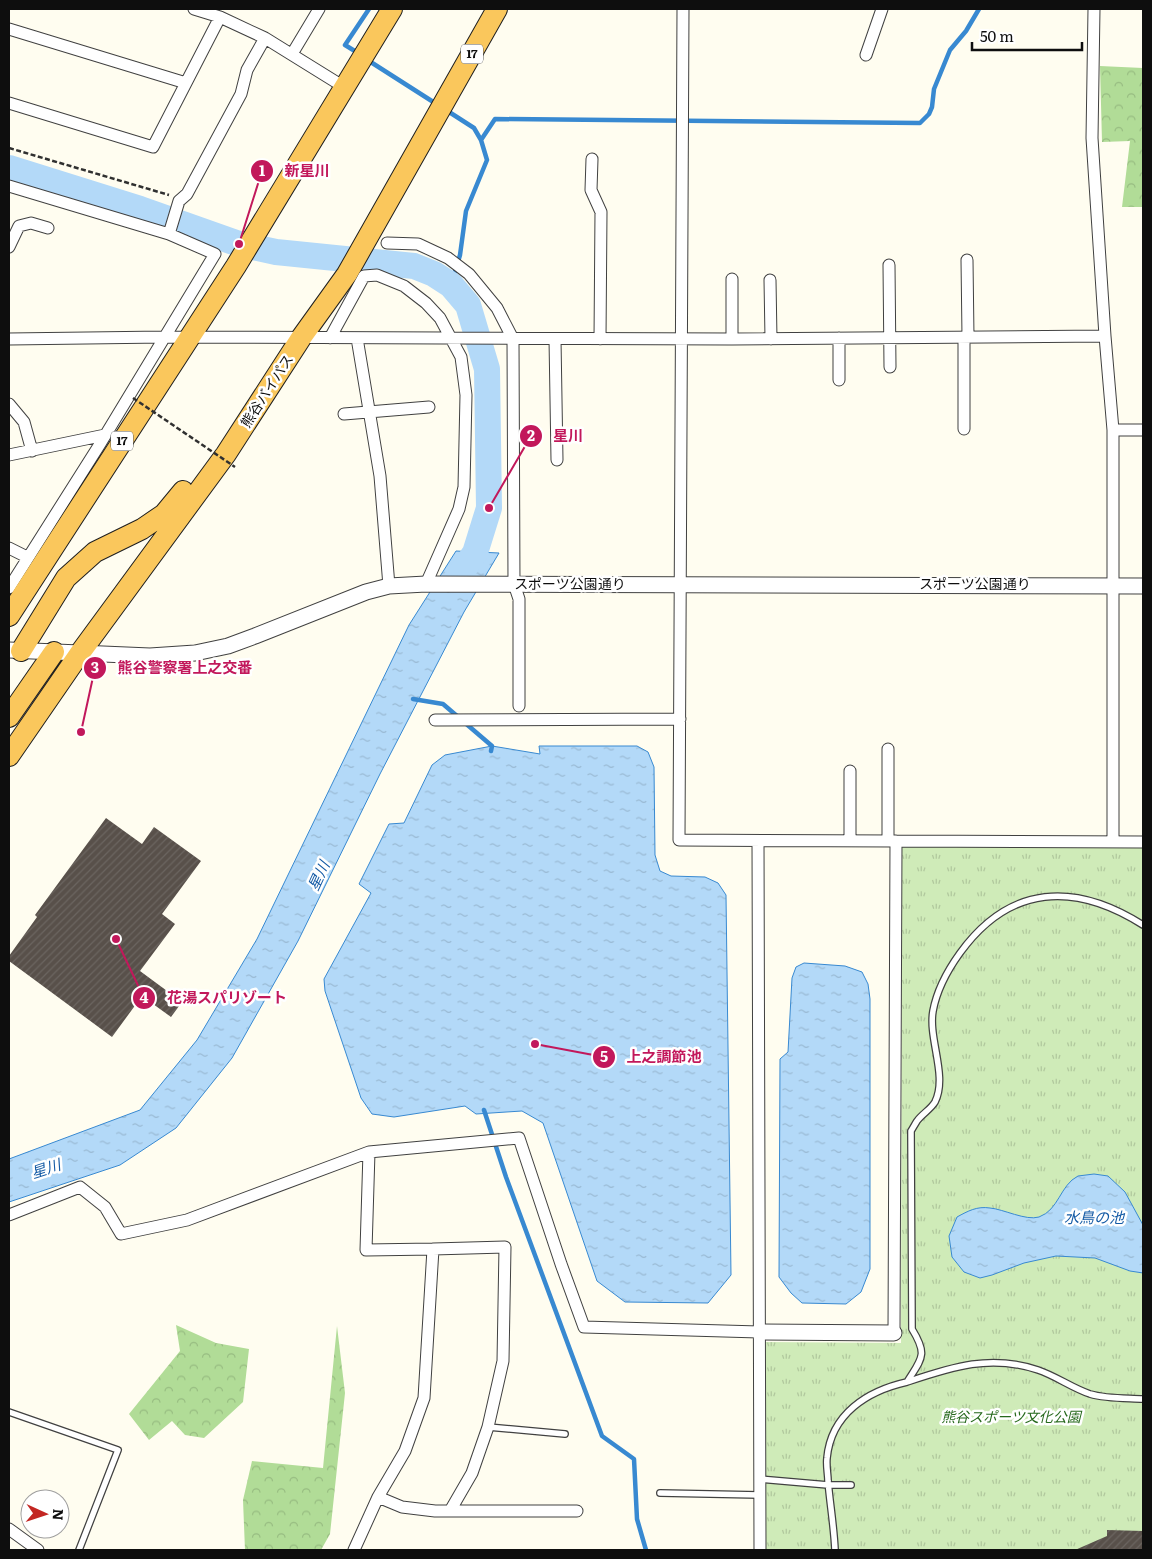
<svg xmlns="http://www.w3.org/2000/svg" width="1152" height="1559" viewBox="0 0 1152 1559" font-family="Literata,'Noto Sans JP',serif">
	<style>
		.grass { fill: url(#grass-tufts) }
		.forest { fill: url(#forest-crowns) }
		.water { fill: url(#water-ripples); stroke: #3889d1 }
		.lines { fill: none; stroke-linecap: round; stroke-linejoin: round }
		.stream { stroke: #3889d1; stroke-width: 4.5 }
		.river { stroke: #b3d9f8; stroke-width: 26 }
		.building { fill: url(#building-hatch) }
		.service-casing { stroke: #414141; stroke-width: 8 }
		.minor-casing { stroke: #414141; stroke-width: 13 }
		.tertiary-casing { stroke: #414141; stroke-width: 17 }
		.trunk-casing { stroke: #1f1f1f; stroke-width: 22 }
		.path { stroke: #303030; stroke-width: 2.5; stroke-dasharray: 5 2.5; stroke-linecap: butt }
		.service { stroke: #fff; stroke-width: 5.5 }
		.minor { stroke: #fff; stroke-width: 11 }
		.tertiary { stroke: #fff; stroke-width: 15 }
		.trunk { stroke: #fac75c; stroke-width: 20 }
		.path-bridge { stroke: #303030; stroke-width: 2.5; stroke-dasharray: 5 2.5; stroke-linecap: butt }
		.labels { text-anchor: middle; stroke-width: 5; stroke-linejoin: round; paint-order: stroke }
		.shield { fill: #fff; stroke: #565656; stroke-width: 1 }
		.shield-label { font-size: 12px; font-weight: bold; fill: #0e0e0e }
		.street-label { font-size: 14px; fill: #0e0e0e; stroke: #fff }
		.park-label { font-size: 14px; font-style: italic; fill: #26691c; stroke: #fff }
		.water-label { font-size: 15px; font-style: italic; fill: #135aa5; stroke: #fff }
		.leader { fill: none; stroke: #c2185b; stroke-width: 2 }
		.callout-dot { fill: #c2185b; stroke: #fff; stroke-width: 2 }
		.mark-label { font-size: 15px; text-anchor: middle; font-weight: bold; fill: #fff }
		.callout-label { font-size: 15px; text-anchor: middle; font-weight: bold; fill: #c2185b; stroke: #fff; stroke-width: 5; stroke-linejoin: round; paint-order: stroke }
	</style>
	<defs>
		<pattern id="grass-tufts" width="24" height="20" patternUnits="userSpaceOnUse" patternTransform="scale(1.25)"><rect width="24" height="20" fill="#cfebb8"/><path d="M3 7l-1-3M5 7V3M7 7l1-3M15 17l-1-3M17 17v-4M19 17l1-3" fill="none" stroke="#b1c89d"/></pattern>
		<pattern id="forest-crowns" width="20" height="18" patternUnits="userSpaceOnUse" patternTransform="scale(1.25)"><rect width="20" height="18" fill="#b1dc97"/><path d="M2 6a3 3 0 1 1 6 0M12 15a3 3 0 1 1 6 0" fill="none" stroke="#97bc81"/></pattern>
		<pattern id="water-ripples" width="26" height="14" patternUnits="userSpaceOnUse" patternTransform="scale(1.25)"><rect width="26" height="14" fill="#b3d9f8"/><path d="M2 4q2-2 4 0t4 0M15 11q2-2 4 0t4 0" fill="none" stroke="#99b9d3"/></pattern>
		<pattern id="building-hatch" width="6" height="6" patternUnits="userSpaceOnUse" patternTransform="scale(1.25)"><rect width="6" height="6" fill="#58504a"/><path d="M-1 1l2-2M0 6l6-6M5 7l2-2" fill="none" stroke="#6b6560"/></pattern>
	</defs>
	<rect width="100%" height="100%" fill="#fffdf0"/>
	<path class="grass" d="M902 846 1143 848V1550H764V1342L901 1343Z"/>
	<path class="forest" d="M1100 66 1143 68V207H1122L1130 141 1102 142Z
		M176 1325 216 1343 249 1349 243 1402 204 1438 185 1435 172 1421 149 1440 129 1414 180 1351Z
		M337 1326 345 1393 330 1534 321 1550H245L243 1500 252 1461 323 1468Z"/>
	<path class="water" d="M456 551 499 553 464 612 380 774 298 941 232 1058 176 1128 120 1165 9 1202V1159L140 1110 197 1040 257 939 409 625Z
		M492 746 540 754 539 746H637L648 752 654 767 655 855 660 871 671 876 705 877 718 883 726 895 731 1275 708 1303 625 1302 597 1281 543 1123 522 1111 476 1114 465 1106 394 1117 372 1114 361 1098 325 991 324 979 371 893 359 884 389 824 404 823 432 765 445 755Z
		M804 963 845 966 862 972 868 984 870 999V1269L861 1292 846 1304 802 1303 791 1293 779 1277 780 1059 788 1052 792 978 796 967Z
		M1094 1174 1108 1176 1125 1192 1143 1225V1273L1130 1271 1095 1258 1056 1256 1024 1263 992 1275 980 1278 964 1272 952 1257 949 1236 957 1217C968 1211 977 1206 990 1208 1003 1209 1026 1221 1039 1217 1059 1210 1060 1185 1078 1176 1083 1175 1089 1175 1094 1174Z"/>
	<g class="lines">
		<path class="stream" d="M358 53 345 45 369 9
			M366 59 438 105
			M446 110 474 128 481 140 487 160 466 211 460 255 451 285
			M481 140 495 119 920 123 929 114 932 107 934 89 950 50 966 31 979 9
			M413 699 443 704 492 746 491 751
			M484 1110 506 1177 602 1436 634 1459 637 1519 646 1550"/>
		<path class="river" d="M9 168 140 209 239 244 276 252 414 266 434 274 451 285 468 305 487 369 489 508 475 553 455 581"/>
	</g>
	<path class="building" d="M106 818 142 844 154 827 201 861 162 914 175 924 140 971 182 1002 171 1017 142 996 112 1037 9 961V956L37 917 35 915Z
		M1107 1530 1143 1531V1550H1075L1107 1536Z"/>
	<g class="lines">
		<defs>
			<path id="service" d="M907 1382C952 1367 990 1354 1038 1370 1056 1376 1072 1388 1090 1394 1107 1399 1126 1398 1143 1399
				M9 1412 118 1450 79 1550
				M488 1427 565 1434
				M760 1479 828 1485H851
				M660 1493 760 1495
				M835 1550C834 1527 830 1504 828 1481 828 1474 826 1466 827 1458 831 1414 867 1391 907 1382 922 1358 928 1355 912 1329L911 1131C913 1128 915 1124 917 1121 922 1114 931 1109 935 1102 948 1076 928 1039 933 1011 937 989 947 971 960 953 1010 884 1075 882 1143 925"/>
			<path id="minor" d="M194 9 220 17 265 38 344 87
				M683 9 679 840 896 841
				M1094 9 1092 138 1105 336 1113 430V842
				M9 29 186 83
				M292 54 319 9
				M866 55 882 9
				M9 103 153 147 220 17
				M592 159 591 190 601 212 600 339
				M9 186 169 234 215 254 100 444 9 588
				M169 234 179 201 187 194 241 94 247 70 265 38
				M387 243 418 244 448 258 469 274 497 308 513 339 514 584 519 599V706
				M9 247 19 226 31 223 48 228
				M967 260 968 337
				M889 265 890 367
				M770 280 771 339
				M964 337V429
				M330 338 364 276 377 275 404 286 426 303 440 318 461 357 466 395 464 487 459 509 426 584
				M357 338 380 476 389 586
				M839 338V380
				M9 339 164 337 732 339 1105 336
				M555 339 557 460
				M732 339V279
				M9 404 24 422 32 451
				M344 414 429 407
				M1113 430H1143
				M9 455 105 435
				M9 548 27 557
				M435 720 680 719
				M888 749V841
				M758 841 760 1550
				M850 841V771
				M9 1215 80 1187 105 1207 121 1234 187 1220 369 1152 519 1138 561 1264 584 1327 759 1332
				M433 1249 505 1247 503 1361 488 1427 472 1473 450 1511
				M894 1333 896 841 1143 842
				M378 1497 402 1507 435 1511H577
				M9 1529 38 1550
				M354 1550 378 1497 405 1451 424 1398 433 1249 366 1250 369 1152"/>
			<path id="tertiary" d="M9 650 150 656 195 653 228 646 255 636 366 592 389 586 426 584 1143 586
				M759 1332 894 1333"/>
			<path id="trunk" d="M9 616 236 266 392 9
				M21 651 66 578 95 552 142 529 164 514 183 491
				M9 717 54 652
				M9 756 80 653 226 454 301 338 347 274 497 9"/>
		</defs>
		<use href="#service" class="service-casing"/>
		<use href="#minor" class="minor-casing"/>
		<use href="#tertiary" class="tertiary-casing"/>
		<use href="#trunk" class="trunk-casing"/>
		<path class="path" d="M9 148 169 195"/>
		<use href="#service" class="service"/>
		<use href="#minor" class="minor"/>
		<use href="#tertiary" class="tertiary"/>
		<use href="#trunk" class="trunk"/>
		<path class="path-bridge" d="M133 398 235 467"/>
	</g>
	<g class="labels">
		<g class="shield">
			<rect x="461" y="44.5" width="22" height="19" rx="4"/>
			<rect x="111" y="431.5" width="22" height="19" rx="4"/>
		</g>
		<g class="shield-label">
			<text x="472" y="58">17</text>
			<text x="122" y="445">17</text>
		</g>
		<g class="street-label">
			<text transform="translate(267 391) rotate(-57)" y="5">熊谷バイパス</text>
			<text x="570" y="589">スポーツ公園通り</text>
			<text x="975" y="589">スポーツ公園通り</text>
		</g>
		<g class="park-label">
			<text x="1011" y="1422">熊谷スポーツ文化公園</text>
		</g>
		<g class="water-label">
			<text transform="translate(319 876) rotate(-65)" y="5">星川</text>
			<text transform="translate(46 1169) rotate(-18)" y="5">星川</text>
			<text x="1094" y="1223">水鳥の池</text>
		</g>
	</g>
	<path class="leader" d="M239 244L262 171M489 508L531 436M81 732L95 668M116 939L144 998M535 1044L604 1057"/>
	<g class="callout-dot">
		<circle cx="239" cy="244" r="5"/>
		<circle cx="489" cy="508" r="5"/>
		<circle cx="81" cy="732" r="5"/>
		<circle cx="116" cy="939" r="5"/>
		<circle cx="535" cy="1044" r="5"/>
		<circle cx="262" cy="171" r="12"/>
		<circle cx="531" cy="436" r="12"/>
		<circle cx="95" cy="668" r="12"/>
		<circle cx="144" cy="998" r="12"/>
		<circle cx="604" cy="1057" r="12"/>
	</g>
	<g class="mark-label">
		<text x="262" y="176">1</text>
		<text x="531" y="441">2</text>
		<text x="95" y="673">3</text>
		<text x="144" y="1003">4</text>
		<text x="604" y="1062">5</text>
	</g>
	<g class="callout-label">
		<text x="307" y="176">新星川</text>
		<text x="568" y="441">星川</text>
		<text x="185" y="673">熊谷警察署上之交番</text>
		<text x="227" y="1003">花湯スパリゾート</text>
		<text x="664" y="1062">上之調節池</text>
	</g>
	<rect width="1152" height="1559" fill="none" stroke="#0e0e0e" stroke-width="20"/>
	<g transform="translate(45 1514) rotate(93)"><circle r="24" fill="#ffffff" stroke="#9f9f9f"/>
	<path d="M0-4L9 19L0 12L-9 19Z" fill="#c32622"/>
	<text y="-8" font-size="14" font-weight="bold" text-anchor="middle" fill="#0e0e0e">N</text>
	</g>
	<path d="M972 42v8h110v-8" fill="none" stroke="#0e0e0e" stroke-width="2.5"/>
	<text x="980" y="42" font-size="15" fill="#0e0e0e" stroke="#ffffff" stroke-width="4" paint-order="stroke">50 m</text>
</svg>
